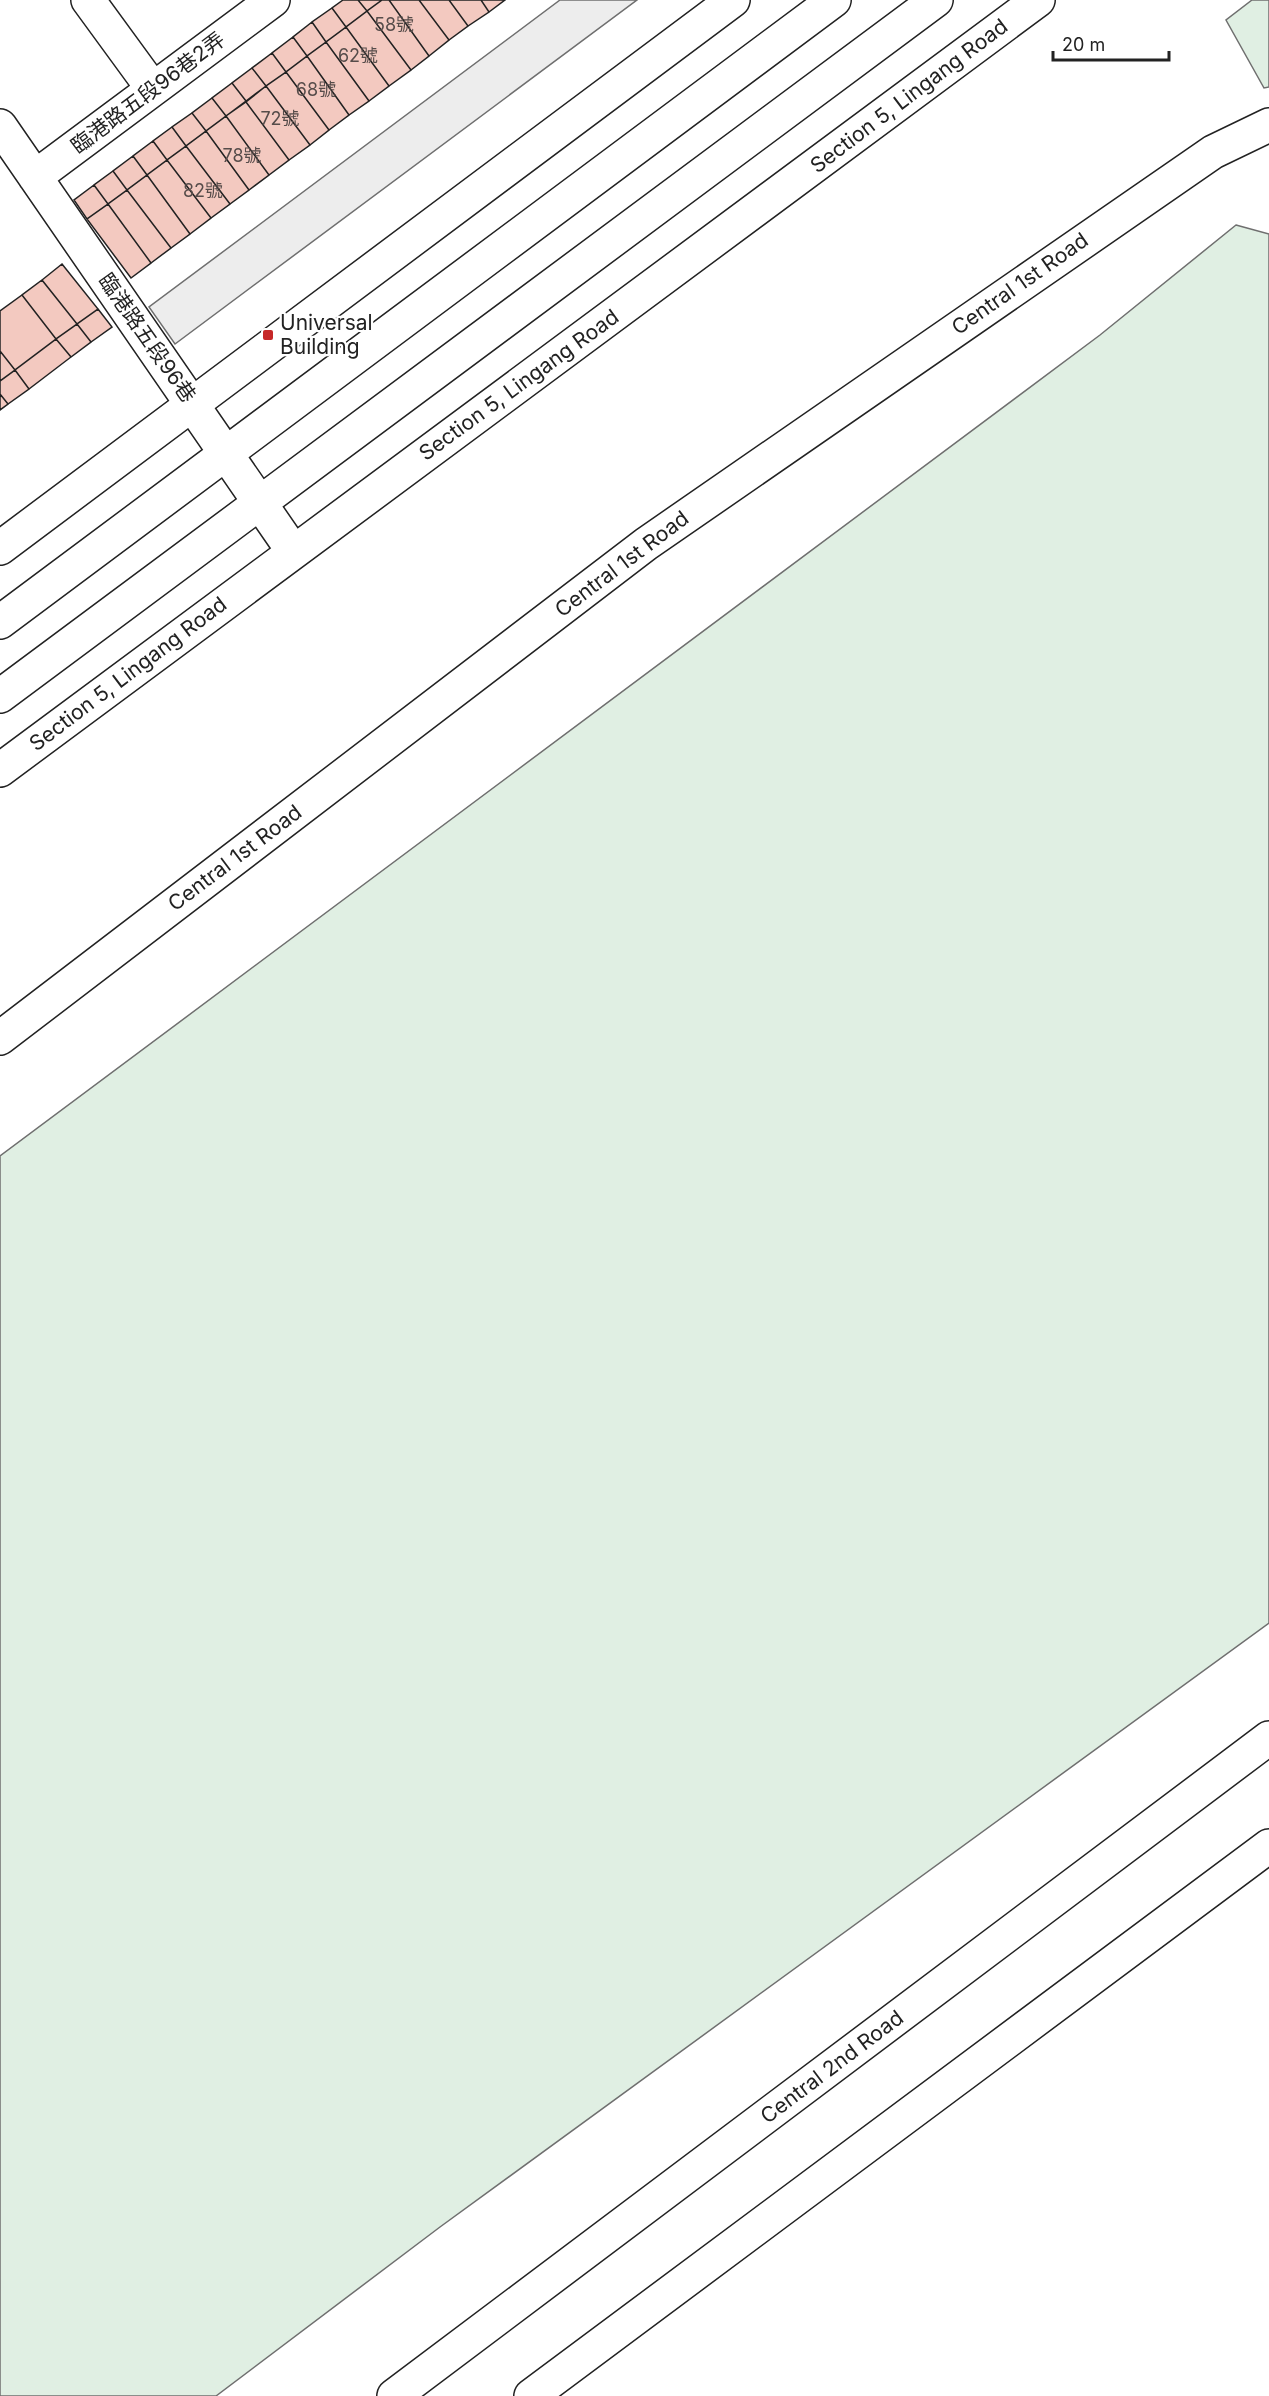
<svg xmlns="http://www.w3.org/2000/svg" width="1269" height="2396" viewBox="0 0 1269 2396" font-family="Inter,'Noto Sans TC',sans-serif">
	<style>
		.green { fill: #e0efe3; stroke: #6f6f6f; stroke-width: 1.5 }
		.parking { fill: #ededed; stroke: #6f6f6f; stroke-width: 1.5 }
		.building { fill: #f3c9c0; stroke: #222; stroke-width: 1.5 }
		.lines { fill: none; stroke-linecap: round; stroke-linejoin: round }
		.minor-casing { stroke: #222; stroke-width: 36 }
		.major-casing { stroke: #222; stroke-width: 36 }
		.minor { stroke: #fff; stroke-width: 33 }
		.major { stroke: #fff; stroke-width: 33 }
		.poi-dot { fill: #c62828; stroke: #fff; stroke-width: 2 }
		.labels { text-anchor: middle; stroke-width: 4.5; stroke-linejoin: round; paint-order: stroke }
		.number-label { font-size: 18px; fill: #564c4a }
		.street-label { font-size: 21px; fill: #222; stroke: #fff }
		.poi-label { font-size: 21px; fill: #222; stroke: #fff; text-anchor: start }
	</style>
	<rect width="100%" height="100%" fill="#fff"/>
	<path class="green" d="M1252 0H1269V87L1264 88 1226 20Z
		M1236 225 1269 234V1623L440 2227 216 2396H0V1156L1100 335Z"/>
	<path class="parking" d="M560 0H637L175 344 149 307Z"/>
	<path class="building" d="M343 0H358L367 11 346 27 332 8Z
		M358 0H382L367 11Z
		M382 0H389L429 56 411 70 367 11Z
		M389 0H419L449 40 429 56Z
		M419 0H449L468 26 449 40Z
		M449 0H481L489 12 468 26Z
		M481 0H505L489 12Z
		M332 8 346 27 326 42 312 22Z
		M367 11 411 70 389 86 346 27Z
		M312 22 326 42 307 56 293 37Z
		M346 27 389 86 369 101 326 42Z
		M293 37 307 56 286 72 272 53Z
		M326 42 369 101 349 115 307 56Z
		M272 53 286 72 266 86 252 68Z
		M307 56 349 115 329 130 286 72Z
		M252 68 266 86 246 101 232 83Z
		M286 72 329 130 310 145 266 86Z
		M232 83 246 101 226 116 212 98Z
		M266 86 310 145 289 160 246 102Z
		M212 98 226 116 206 131 192 113Z
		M246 102 289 160 269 175 226 116Z
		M192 113 206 131 186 146 172 127Z
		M226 116 269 175 249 190 206 131Z
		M172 127 186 146 167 160 153 141Z
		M206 131 249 190 230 204 186 146Z
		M153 141 167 160 147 175 133 156Z
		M186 146 230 204 211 218 167 160Z
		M133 156 147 175 127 190 113 171Z
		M167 160 211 218 190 234 147 175Z
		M113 171 127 190 108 204 94 185Z
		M147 175 190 234 171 248 127 190Z
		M94 185 108 204 87 219 74 200Z
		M127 190 171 248 151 263 108 204Z
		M108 204 151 263 131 278 87 219Z
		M62 264 98 309 77 324 42 280Z
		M42 280 77 324 56 339 22 295Z
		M22 295 56 339 15 370 0 351V311Z
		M98 309 112 327 91 342 77 324Z
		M77 324 91 342 71 357 56 339Z
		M56 339 71 357 29 389 15 370Z
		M0 351 15 370 0 381Z
		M15 370 29 389 8 404 0 394V381Z
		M0 394 8 404 0 410Z"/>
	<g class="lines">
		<defs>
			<path id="minor" d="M88 0 153 89
				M0 126 293 551
				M35 177 273 0
				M0 1038 646 544 1213 152 1269 125
				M394 2396 1269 1738
				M531 2396 1269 1846"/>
			<path id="major" d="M0 548 733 0
				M0 622 834 0
				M0 696 936 0
				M0 770 1038 0"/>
		</defs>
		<use href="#minor" class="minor-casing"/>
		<use href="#major" class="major-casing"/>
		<use href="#minor" class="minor"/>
		<use href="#major" class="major"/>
	</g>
	<rect class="poi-dot" x="262" y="329" width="12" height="12" rx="3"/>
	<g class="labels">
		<g class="number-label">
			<text x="394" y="31">58號</text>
			<text x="358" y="62">62號</text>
			<text x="316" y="96">68號</text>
			<text x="280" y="125">72號</text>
			<text x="242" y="162">78號</text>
			<text x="203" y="197">82號</text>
		</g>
		<g class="street-label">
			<text transform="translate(148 93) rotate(-37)" y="7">臨港路五段96巷2弄</text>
			<text transform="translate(909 96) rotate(-37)" y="7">Section 5, Lingang Road</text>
			<text transform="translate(1020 284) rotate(-35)" y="7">Central 1st Road</text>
			<text transform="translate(147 338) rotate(55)" y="7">臨港路五段96巷</text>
			<text transform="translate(519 385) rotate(-36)" y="7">Section 5, Lingang Road</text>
			<text transform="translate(622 564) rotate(-37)" y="7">Central 1st Road</text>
			<text transform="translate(128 674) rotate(-37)" y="7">Section 5, Lingang Road</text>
			<text transform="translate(235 858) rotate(-37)" y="7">Central 1st Road</text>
			<text transform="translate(832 2067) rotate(-37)" y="7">Central 2nd Road</text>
		</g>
		<g class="poi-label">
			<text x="280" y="330">Universal<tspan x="280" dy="24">Building</tspan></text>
		</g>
	</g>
	<path d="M1053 51v9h116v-9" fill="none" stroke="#222222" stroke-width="3"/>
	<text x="1062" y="51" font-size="18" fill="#222222" stroke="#ffffff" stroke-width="4.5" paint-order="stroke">20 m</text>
</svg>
